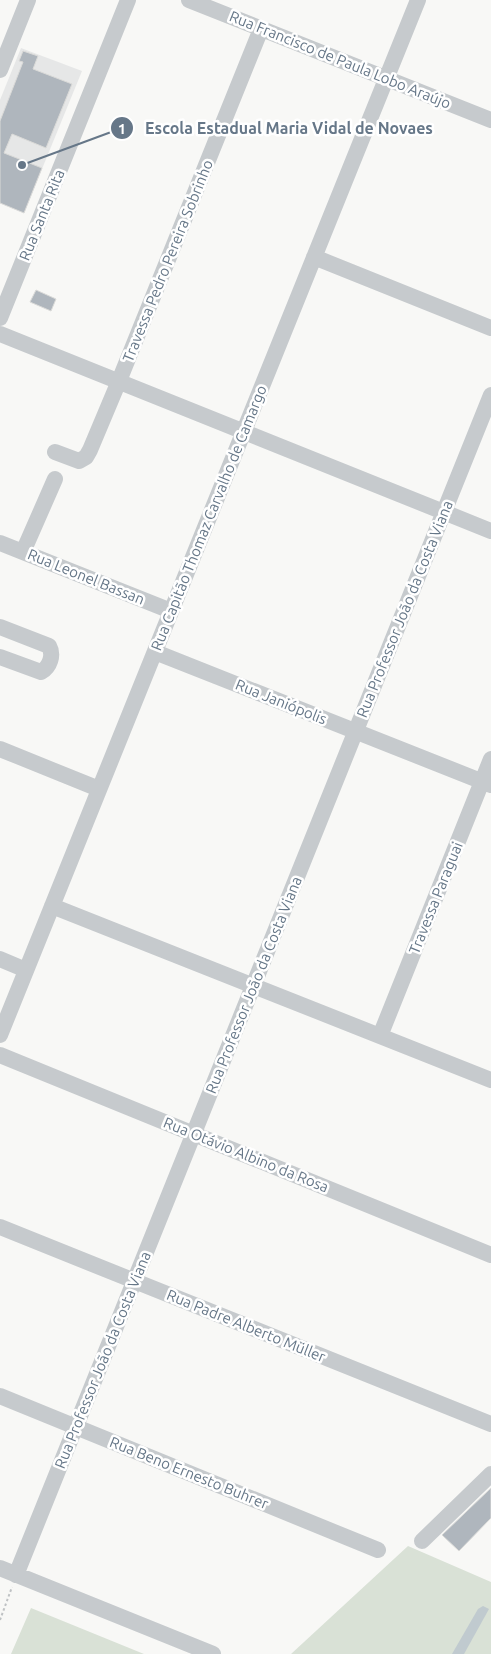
<svg xmlns="http://www.w3.org/2000/svg" width="491" height="1654" viewBox="0 0 491 1654" font-family="Ubuntu,sans-serif">
	<style>
		.built { fill: #e6e7e7 }
		.green { fill: #d9e1d6 }
		.water { fill: #c0cacf }
		.building { fill: #afb6bd; stroke: #dadad8 }
		.lines { fill: none; stroke-linecap: round; stroke-linejoin: round }
		.path { stroke: #bfc2c4; stroke-width: 2; stroke-dasharray: 2.5 2.5; stroke-linecap: butt }
		.minor { stroke: #c6cacd; stroke-width: 16 }
		.labels { text-anchor: middle; stroke-width: 5; stroke-linejoin: round; paint-order: stroke }
		.street-label { font-size: 15px; fill: #678; stroke: #fff }
		.leader { fill: none; stroke: #678; stroke-width: 2 }
		.callout-dot { fill: #678; stroke: #fff; stroke-width: 2 }
		.mark-label { font-size: 15px; text-anchor: middle; font-weight: bold; fill: #fff }
		.callout-label { font-size: 16px; text-anchor: middle; font-weight: bold; fill: #678; stroke: #fff; stroke-width: 5; stroke-linejoin: round; paint-order: stroke }
	</style>
	<rect width="100%" height="100%" fill="#f8f8f6"/>
	<path class="built" d="M21 48 82 71 24 213 0 203V100Z"/>
	<path class="green" d="M408 1546 491 1582V1654H291Z
		M31 1608 144 1654H11Z"/>
	<path class="water" d="M483 1606 489 1609 464 1654H452L478 1609Z"/>
	<path class="building" d="M23 51 38 56 33 69 72 84 46 148 12 134 4 153 42 168 24 213 0 203V121L23 62 19 61Z
		M36 290 56 299 51 311 30 302Z
		M491 1488V1518L459 1551 442 1535Z"/>
	<g class="lines">
		<path class="path" d="M0 1620 12 1587"/>
		<path class="minor" d="M189 0 491 120
			M0 70 28 0
			M314 257 491 328
			M0 318 128 0
			M0 334 491 531
			M55 452 79 461 86 457 90 450 119 381 261 29
			M0 543 171 611
			M23 552 55 479
			M0 627 49 646C54 655 50 667 41 672L0 657
			M155 652 491 785
			M0 749 99 789
			M52 906 491 1080
			M0 959 26 970
			M0 1035 418 0
			M380 1036 491 759
			M0 1055 491 1255
			M0 1227 491 1424
			M0 1396 378 1550
			M422 1541 491 1474
			M0 1568 213 1654
			M16 1575 491 395"/>
	</g>
	<g class="labels">
		<g class="street-label">
			<text transform="translate(340 60) rotate(22)" y="5">Rua Francisco de Paula Lobo Araújo</text>
			<text transform="translate(42 215) rotate(-68)" y="5">Rua Santa Rita</text>
			<text transform="translate(168 261) rotate(-68)" y="5">Travessa Pedro Pereira Sobrinho</text>
			<text transform="translate(209 518) rotate(-68)" y="5">Rua Capitão Thomaz Carvalho de Camargo</text>
			<text transform="translate(86 577) rotate(22)" y="5">Rua Leonel Bassan</text>
			<text transform="translate(405 609) rotate(-68)" y="5">Rua Professor João da Costa Viana</text>
			<text transform="translate(281 702) rotate(22)" y="5">Rua Janiópolis</text>
			<text transform="translate(436 898) rotate(-68)" y="5">Travessa Paraguai</text>
			<text transform="translate(254 985) rotate(-68)" y="5">Rua Professor João da Costa Viana</text>
			<text transform="translate(246 1155) rotate(22)" y="5">Rua Otávio Albino da Rosa</text>
			<text transform="translate(246 1326) rotate(22)" y="5">Rua Padre Alberto Müller</text>
			<text transform="translate(103 1360) rotate(-68)" y="5">Rua Professor João da Costa Viana</text>
			<text transform="translate(189 1473) rotate(22)" y="5">Rua Beno Ernesto Buhrer</text>
		</g>
	</g>
	<path class="leader" d="M22 165L122 128"/>
	<g class="callout-dot">
		<circle cx="22" cy="165" r="5"/>
		<circle cx="122" cy="128" r="12"/>
	</g>
	<g class="mark-label">
		<text x="122" y="134">1</text>
	</g>
	<g class="callout-label">
		<text x="289" y="134">Escola Estadual Maria Vidal de Novaes</text>
	</g>
</svg>
